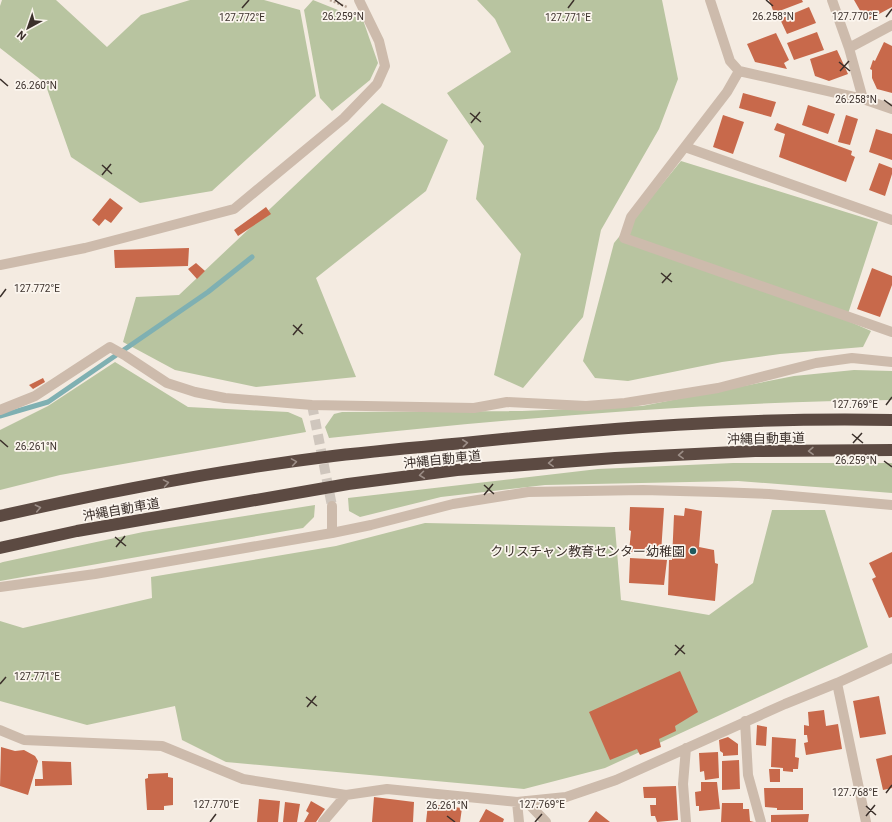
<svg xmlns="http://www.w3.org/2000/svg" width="892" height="822" viewBox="0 0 892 822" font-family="Roboto,'Noto Sans JP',sans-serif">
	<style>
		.green { fill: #b8c4a0 }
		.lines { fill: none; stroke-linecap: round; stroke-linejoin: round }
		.stream { stroke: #7fb0b2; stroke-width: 5 }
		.building { fill: #c8694b }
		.street-tunnel { stroke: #cfc6bd; stroke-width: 10; stroke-dasharray: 10 5; stroke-linecap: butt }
		.path { stroke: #b9a596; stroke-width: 2.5; stroke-dasharray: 2 2; stroke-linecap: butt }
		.street { stroke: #cdbbac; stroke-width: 10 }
		.highway { stroke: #5c4a42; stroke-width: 12 }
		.oneway { stroke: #9c8e87 }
		.ticks { fill: none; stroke: #3b302b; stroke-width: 1.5 }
		.poi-dot { fill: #1f5a5e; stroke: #fbf5ee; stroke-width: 1.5 }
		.labels { text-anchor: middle; stroke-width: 3.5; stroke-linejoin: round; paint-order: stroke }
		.street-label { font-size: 13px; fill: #3b302b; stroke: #fbf5ee }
		.poi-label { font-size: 13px; fill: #3b302b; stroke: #fbf5ee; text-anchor: end }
		.ticks-label { font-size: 10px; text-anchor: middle; fill: #3b302b; stroke: #fbf5ee; stroke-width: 3.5; stroke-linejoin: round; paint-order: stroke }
	</style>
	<rect width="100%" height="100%" fill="#f4ebe1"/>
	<path class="green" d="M2 0H56L107 47 141 15 190 0H264L300 10 316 96 212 191 140 203 71 157 45 83 0 48V6Z
		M313 0 363 20 378 63 370 80 332 111 320 98 304 10Z
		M477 0H662L678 79 659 129 601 230 583 317 523 388 494 375 521 254 476 199 484 146 447 93 511 52 495 19Z
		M382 103 448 140 426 191 316 278 356 377 256 387 175 370 123 342 136 297 179 295Z
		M681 161 878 222 846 320 871 331 863 347 780 354 722 362 628 381 595 378 583 361 614 243Z
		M115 362 188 407 288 412 302 418 306 432 60 475 0 490V430L48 406Z
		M854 370 892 371V400C704 402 516 418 329 438L325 427 334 414 342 412 522 411 642 406 794 376Z
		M733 463H892V493L738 481 545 485 441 497 360 517 349 511 348 498 598 469Z
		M315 505 314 517 303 528 0 581V563L3 562 143 532Z
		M772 510H825L868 647 605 768 524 789 226 762 182 740 175 706 87 725 0 701V621L23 628 152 598 151 577 336 546 425 523 615 527 621 600 709 615 753 583Z"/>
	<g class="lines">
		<path class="stream" d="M0 416 48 402 208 292 252 257"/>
	</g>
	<path class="building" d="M769 0H802L803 2 774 13Z
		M854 0H892V7L866 21Z
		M809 7 816 23 787 34 780 19Z
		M817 32 824 50 794 60 787 43Z
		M776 33 789 60 784 63 787 69 755 62 747 44Z
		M884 42 892 46V93L877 89 872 78V70L870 69 873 60 875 61Z
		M837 50 848 74 829 81 815 76 810 59Z
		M743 93 776 102 771 117 739 108Z
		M808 105 835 114 828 134 802 125Z
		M723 115 744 122 733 154 713 147Z
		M846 115 858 119 850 145 838 142Z
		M777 123 852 151 851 155 855 157 846 182 779 157 785 134 774 130Z
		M876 129 892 134V160L869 152Z
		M879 163 892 168V174L885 196 869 190Z
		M110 198 123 208 111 223 105 219 99 226 92 220Z
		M266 207 271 214 238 236 234 230Z
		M189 248 188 266 115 268 114 250Z
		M196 263 205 271 197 279 188 269Z
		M872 268 892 276V285L880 317 857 309Z
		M43 378 45 382 33 389 29 385Z
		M630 507 664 508 661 553 629 552 631 531 629 530Z
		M685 508 702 511 699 547 714 550 715 563 718 564 715 601 668 595 669 560H672L674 515 684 516Z
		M892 552V617L889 618 872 579 876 577 869 563Z
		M630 558 667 560 664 585 629 583Z
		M680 671 698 712 675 726 676 731 659 739 661 747 640 755 637 749 610 760 589 712Z
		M879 696 886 734 860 738 853 701Z
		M824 710 826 726 838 724 842 749 806 755 804 743 808 742 807 735H804V725L809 726 808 712Z
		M757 725 767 727 766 746 756 745Z
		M728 737 738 744V755L723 756V753L720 751 719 740Z
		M772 737 796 739 795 757 799 758 798 769H793V772L783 771V768L771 767Z
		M1 747 15 751 24 750 35 756 38 761 28 795 0 786Z
		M718 752 719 778 705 780 704 771 700 772 699 753Z
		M892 755V788L883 790 876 759Z
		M739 760 740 789 722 790V761Z
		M42 761 71 762 72 785 35 786V779H43Z
		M769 769H780V782H770Z
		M168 773V777L173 778V805L164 806V810H147L145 779 148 778V774Z
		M701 782H717L720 809 699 811V806H696L695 792 701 791Z
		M676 786 678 820 657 822 655 816H651L650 805H656V798H644L643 787Z
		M764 788H803V810H777V808L765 807Z
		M374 797 414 802 413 822H372Z
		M259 799 280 801 278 822H257Z
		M311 801 325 809 316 822H304L309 813 306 811Z
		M285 802 300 804 297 822H283Z
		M722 803H743V809H749L750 821 754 822H721Z
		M428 804 462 808 460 822H426Z
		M486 809 504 819 503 822H479Z
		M596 811 610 822H588Z
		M809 814 808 822H771V815Z"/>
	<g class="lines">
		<path class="street-tunnel" d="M312 405 332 506"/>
		<path class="path" d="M330 0 347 7"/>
		<path class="street" d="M710 0 730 61 739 71 863 99 892 109
			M832 0 849 48 863 99
			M849 48 892 25
			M739 71 727 92 631 217 624 238 892 332
			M685 147 892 220
			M0 265 85 248 234 209 344 118 377 84 385 66 379 41 359 0
			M0 410 35 396 110 347 126 356 167 383 195 392 225 398 312 405 474 408 507 402 586 406 625 403 718 388 816 363 852 358 892 362
			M332 506V533
			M0 587 95 574 332 533 371 525 453 504 528 492 643 490 717 492 769 494 892 505
			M837 683 866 822
			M745 721 748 775 761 822
			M0 730 24 740 162 746 243 779 346 795 387 789 517 802 566 797 616 780 785 704 837 683 892 658
			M526 801 546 822
			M517 802 519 822
			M323 822 346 795
			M686 822 683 784 686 748"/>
		<path class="highway" d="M0 516C110 491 221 470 333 456 377 451 420 447 464 443 606 428 749 417 892 420
			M0 548 77 531 348 484 457 470 615 458 755 451 892 450"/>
	</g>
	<defs><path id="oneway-chevron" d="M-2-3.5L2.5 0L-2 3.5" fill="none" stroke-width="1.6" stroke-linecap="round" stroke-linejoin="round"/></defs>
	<g class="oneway">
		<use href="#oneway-chevron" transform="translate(465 443) rotate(-6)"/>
		<use href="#oneway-chevron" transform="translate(811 451) rotate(179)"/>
		<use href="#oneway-chevron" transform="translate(681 455) rotate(177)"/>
		<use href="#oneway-chevron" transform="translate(294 462) rotate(-9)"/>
		<use href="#oneway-chevron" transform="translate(551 463) rotate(176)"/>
		<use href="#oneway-chevron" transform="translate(422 475) rotate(173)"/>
		<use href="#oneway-chevron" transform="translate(166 483) rotate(-10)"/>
		<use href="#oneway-chevron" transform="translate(38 508) rotate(-13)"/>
	</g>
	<path class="ticks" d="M335 0 343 6M766 0 773 6M242 8 249 0M568 8 574 0M886 17 892 9M839 62 850 71M840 71 849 61M0 79 8 86M884 100 892 106M470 113 481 122M471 123 480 112M102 165 112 174M102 175 111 164M661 273 672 282M662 283 671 273M0 297 6 289M293 325 303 334M293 335 302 324M886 405 892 397M852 434 863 443M0 440 8 447M853 443 862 433M884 461 892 467M484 485 494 494M484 495 493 484M115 537 126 546M116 547 125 536M675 645 685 654M675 655 684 645M0 684 6 677M306 697 317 706M307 707 316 696M886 793 892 785M866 806 876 815M447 816 455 822M866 816 875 805M210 822 216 814M535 822 542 814"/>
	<circle class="poi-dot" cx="693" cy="551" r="4"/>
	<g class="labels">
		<g class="street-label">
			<text transform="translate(766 438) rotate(-1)" y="5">沖縄自動車道</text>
			<text transform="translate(442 459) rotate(-6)" y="5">沖縄自動車道</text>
			<text transform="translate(121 509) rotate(-10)" y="5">沖縄自動車道</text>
		</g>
		<g class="poi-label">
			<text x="685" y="556">クリスチャン教育センター幼稚園</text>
		</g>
	</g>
	<g class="ticks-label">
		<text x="343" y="20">26.259°N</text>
		<text x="773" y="20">26.258°N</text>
		<text x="855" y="20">127.770°E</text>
		<text x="242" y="21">127.772°E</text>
		<text x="568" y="21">127.771°E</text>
		<text x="36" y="89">26.260°N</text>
		<text x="856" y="103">26.258°N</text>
		<text x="37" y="292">127.772°E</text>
		<text x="855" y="408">127.769°E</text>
		<text x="36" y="450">26.261°N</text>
		<text x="856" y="464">26.259°N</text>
		<text x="37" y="680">127.771°E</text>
		<text x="855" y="796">127.768°E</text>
		<text x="216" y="808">127.770°E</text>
		<text x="542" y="808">127.769°E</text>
		<text x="447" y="809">26.261°N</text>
	</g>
	<g transform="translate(28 28) rotate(220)" stroke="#fbf5ee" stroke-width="3" paint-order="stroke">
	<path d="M0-3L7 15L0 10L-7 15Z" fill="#3b302b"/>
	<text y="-6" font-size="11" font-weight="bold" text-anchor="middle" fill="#3b302b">N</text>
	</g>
</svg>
